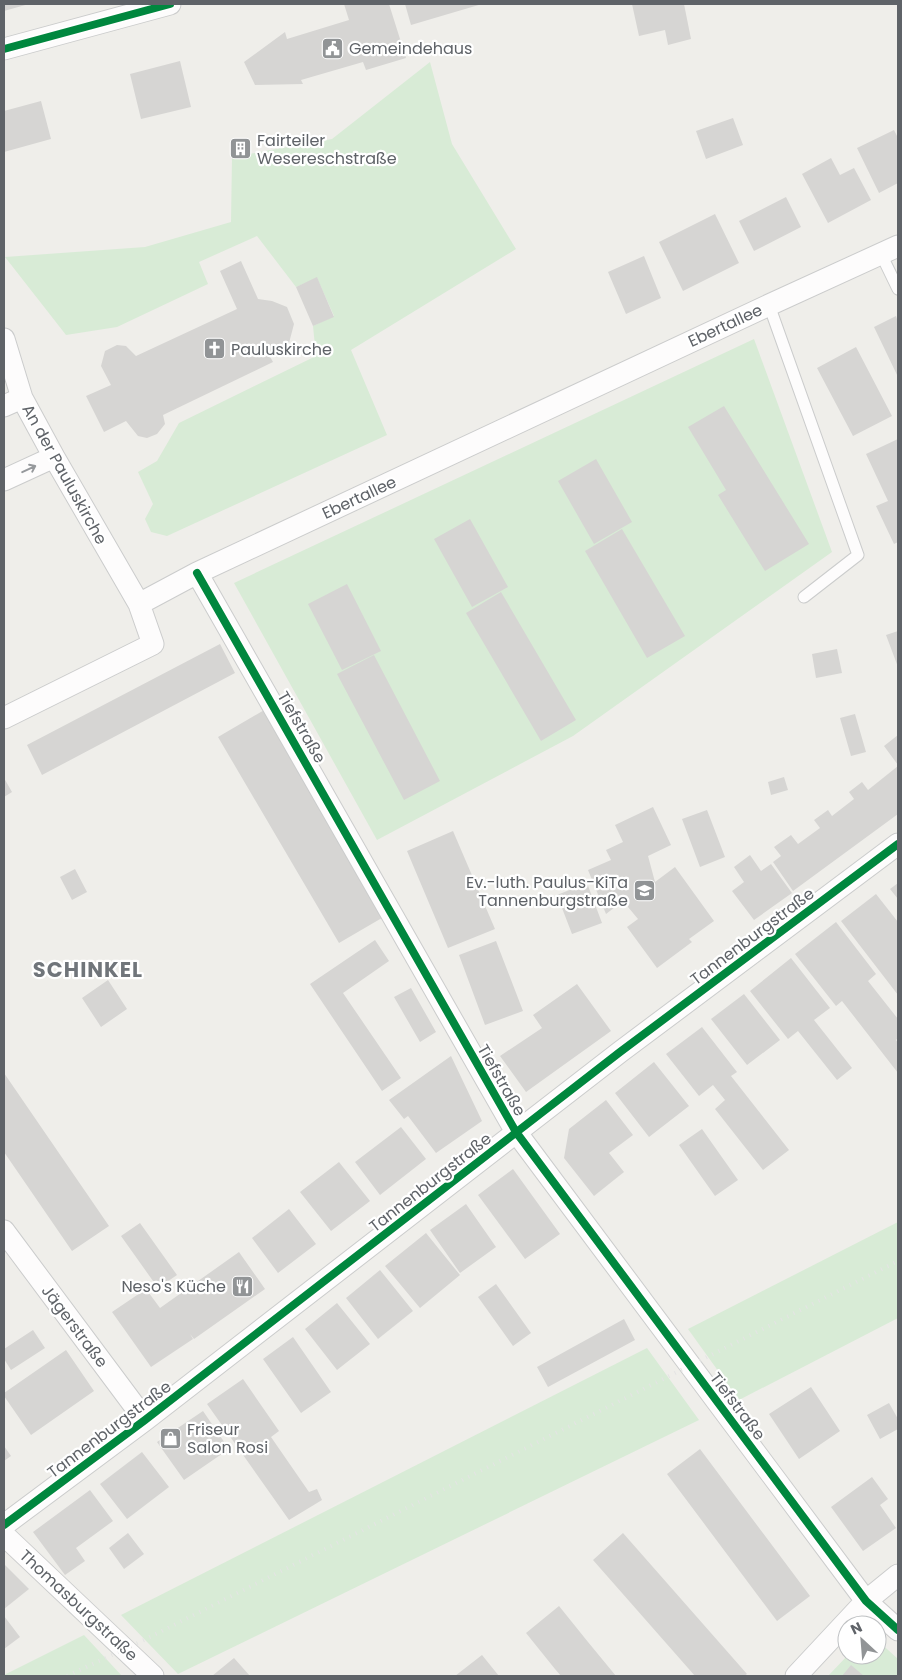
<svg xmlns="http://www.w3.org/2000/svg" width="902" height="1680" viewBox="0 0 902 1680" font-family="Poppins,sans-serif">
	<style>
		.green { fill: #d8ebd6 }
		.building { fill: #d6d5d3 }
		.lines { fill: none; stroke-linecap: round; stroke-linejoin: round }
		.lane-casing { stroke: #cbcccc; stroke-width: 13 }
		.street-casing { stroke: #cbcccc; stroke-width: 23 }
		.lane { stroke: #fdfcfc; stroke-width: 11 }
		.street { stroke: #fdfcfc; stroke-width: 21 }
		.rail { stroke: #e4e4e4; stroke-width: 4; stroke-dasharray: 1 6; stroke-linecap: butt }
		.cycleway-casing { stroke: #fff; stroke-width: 11 }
		.cycleway { stroke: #00873e; stroke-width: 8 }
		.oneway { stroke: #96999c }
		.labels { text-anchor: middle; stroke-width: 4.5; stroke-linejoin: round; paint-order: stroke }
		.poi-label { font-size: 16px; fill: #5f6368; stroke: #fff; text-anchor: start }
		.street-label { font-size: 16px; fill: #5f6368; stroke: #fff }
		.district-label { font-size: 21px; font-weight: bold; letter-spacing: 1px; fill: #70757a; stroke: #fff }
	</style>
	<rect width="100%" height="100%" fill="#efeeea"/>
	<path class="green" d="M430 62 452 144 516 249 351 350 387 435 167 536 151 532 145 519 153 504 138 472 157 461 179 423 316 356 313 326 334 316 317 278 296 287 257 236 199 262 208 284 117 327 66 335 5 257 145 247 231 222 232 157 332 139Z
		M754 339 832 552 573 736 377 840 234 583Z
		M898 1222V1318L739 1400 688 1329Z
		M647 1348 699 1420 178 1674 121 1615Z
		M84 1635 122 1676H4V1675Z
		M877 1640 898 1659V1676H828L848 1655H877Z"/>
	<path class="building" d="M4 4H29L4 11Z
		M344 4H389L406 58 366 70 363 62 301 80 303 84 255 85 244 62 285 32 287 39 349 20Z
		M405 4H482L411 25Z
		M632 4H684L691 39 668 45 665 30 639 36Z
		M180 61 191 107 141 119 130 74Z
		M41 101 51 139 4 152V111Z
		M733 118 743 145 706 159 696 131Z
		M894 130 898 138V183L879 193 857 148Z
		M247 144 249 153 236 156 234 145Z
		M831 158 840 175 854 168 871 200 828 223 802 174Z
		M786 197 801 227 754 251 739 221Z
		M715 214 739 263 683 291 659 242Z
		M644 256 661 298 626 314 608 272Z
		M241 261 258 299 272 301 287 307 294 324 289 343 268 353 273 362 163 415 165 424 157 434 147 438 138 436 126 421 104 432 86 396 111 385 101 366 105 351 117 345 126 346 136 356 237 309 220 271Z
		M317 277 334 317 313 326 296 287Z
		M896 316 898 322V377L874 327Z
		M856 347 892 416 853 436 817 368Z
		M724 406 809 544 765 571 718 495 726 490 688 427Z
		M898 439V542L894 544 876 506 888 501 866 454Z
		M596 459 632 522 594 544 558 481Z
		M470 519 508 587 472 607 434 539Z
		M622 529 685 636 647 658 585 551Z
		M347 584 381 651 342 670 308 604Z
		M501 592 576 720 541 741 466 613Z
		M898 631V667L886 635Z
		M220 644 235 673 42 775 27 745Z
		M837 649 842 673 816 678 812 654Z
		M374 655 440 781 404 800 337 674Z
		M266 709 387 915 339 943 218 737Z
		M855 714 866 752 851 756 840 718Z
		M898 735V765L884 746Z
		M898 766V814L793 891 773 862 781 856 774 847 791 835 798 844 820 828 814 820 828 810 832 816 854 799 849 792 862 782 868 790Z
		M784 777 788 790 771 795 768 782Z
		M4 778 12 792 4 797Z
		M653 807 671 845 648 856 655 882 675 867 714 921 689 939 692 942 657 968 627 927 638 919 623 901 606 914 588 870 611 860 606 850 623 842 615 825Z
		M707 810 725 857 700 867 682 819Z
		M453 831 495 929 448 948 407 851Z
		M750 855 761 871 771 864 792 893 754 920 732 891 744 882 734 867Z
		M75 869 87 892 72 900 60 877Z
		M587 883 602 923 572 934 557 895Z
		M898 883V899L890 889Z
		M876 894 898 922V995L841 921Z
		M836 922 876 974 868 981 898 1019V1038L896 1040 898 1043V1073L842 1001 836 1006 795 954Z
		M375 940 389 961 343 993 401 1078 382 1091 310 984Z
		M496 941 523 1011 485 1025 459 955Z
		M791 958 830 1008 814 1020 852 1068 837 1080 798 1031 788 1039 750 991Z
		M108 980 127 1009 101 1027 82 998Z
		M577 984 611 1031 526 1092 500 1056 542 1028 533 1015Z
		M411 988 436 1032 420 1042 394 997Z
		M744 994 780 1040 747 1065 711 1019Z
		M702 1027 737 1072 731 1076 789 1150 763 1170 715 1109 725 1100 713 1085 699 1096 666 1054Z
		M451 1056 482 1121 436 1153 408 1116 404 1119 389 1100Z
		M654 1062 689 1106 649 1137 615 1093Z
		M4 1073 109 1226 72 1251 4 1152Z
		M606 1100 633 1135 609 1153 624 1172 594 1196 564 1158 569 1129Z
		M401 1127 426 1159 380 1195 355 1162Z
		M702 1129 738 1180 715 1196 679 1145Z
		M339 1162 370 1201 331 1231 300 1192Z
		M513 1169 560 1234 525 1259 478 1195Z
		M466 1204 496 1247 460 1273 430 1230Z
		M289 1209 316 1244 278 1273 252 1238Z
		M140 1223 177 1275 158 1288 121 1236Z
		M426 1233 460 1275 420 1308 385 1266Z
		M239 1252 265 1289 194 1339 190 1334 193 1339 151 1367 112 1312 146 1289 160 1308Z
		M380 1270 413 1311 378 1339 346 1298Z
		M496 1284 531 1333 513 1346 478 1297Z
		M337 1303 370 1344 337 1370 305 1329Z
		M624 1319 635 1340 548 1387 537 1367Z
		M33 1330 45 1348 11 1370 4 1359V1349Z
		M293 1337 331 1392 301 1413 263 1359Z
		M66 1350 94 1391 31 1435 4 1396V1393Z
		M243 1379 279 1431 271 1437 309 1492 317 1489 322 1500 289 1520 207 1404Z
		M811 1387 840 1431 799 1459 769 1414Z
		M889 1403 898 1419V1429L880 1439 867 1415Z
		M203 1411 229 1449 184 1480 157 1442Z
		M4 1446 11 1456 4 1461Z
		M700 1449 810 1596 777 1621 667 1474Z
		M142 1452 169 1487 127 1519 100 1484Z
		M872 1477 888 1499 880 1505 896 1528 863 1551 831 1507Z
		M90 1490 113 1521 76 1548 85 1561 65 1575 33 1532Z
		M128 1533 144 1554 124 1569 109 1548Z
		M623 1533 747 1674 744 1676H695L593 1560Z
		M4 1564 29 1589 4 1609Z
		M559 1606 588 1642 616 1676H561L555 1669 526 1633Z
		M4 1616 20 1637 4 1649Z
		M482 1655 499 1676H455Z
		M234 1658 250 1676H212Z
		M851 1665 864 1676H842Z"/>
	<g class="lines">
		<defs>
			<path id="lane" d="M881 254 898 289
				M769 305 858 555 804 597"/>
			<path id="street" d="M4 49 170 4
				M4 339 22 398 54 457 139 604 153 644 4 718
				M4 406 22 398
				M4 480 54 457
				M197 573 516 1132 866 1601 898 1630
				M139 604 197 573 769 305 898 246
				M4 1231 145 1420
				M4 1525 145 1420 620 1052 898 844
				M4 1535 153 1676
				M796 1676 866 1601 898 1575"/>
		</defs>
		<use href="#lane" class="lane-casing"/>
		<use href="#street" class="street-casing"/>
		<use href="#lane" class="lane"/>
		<use href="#street" class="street"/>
		<path class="rail" d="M67 1676 144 1640 898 1261"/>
		<defs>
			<path id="cycleway" d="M4 49 170 4
				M197 573 516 1132 866 1601 898 1630
				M4 1525 145 1420 620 1052 898 844"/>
		</defs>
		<use href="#cycleway" class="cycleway-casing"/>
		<use href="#cycleway" class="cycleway"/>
	</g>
	<defs><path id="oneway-shaft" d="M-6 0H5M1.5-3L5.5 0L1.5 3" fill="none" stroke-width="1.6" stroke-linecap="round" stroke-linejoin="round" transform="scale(1.25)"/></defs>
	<use class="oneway" href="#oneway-shaft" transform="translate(29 469) rotate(-25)"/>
	<defs>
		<symbol id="civic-square" viewBox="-11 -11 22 22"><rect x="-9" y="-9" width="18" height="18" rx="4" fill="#919496" stroke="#fff"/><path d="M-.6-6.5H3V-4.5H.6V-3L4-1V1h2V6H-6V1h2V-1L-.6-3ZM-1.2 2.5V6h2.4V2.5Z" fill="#fff"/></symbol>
		<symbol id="building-square" viewBox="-11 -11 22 22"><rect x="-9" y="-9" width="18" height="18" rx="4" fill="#919496" stroke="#fff"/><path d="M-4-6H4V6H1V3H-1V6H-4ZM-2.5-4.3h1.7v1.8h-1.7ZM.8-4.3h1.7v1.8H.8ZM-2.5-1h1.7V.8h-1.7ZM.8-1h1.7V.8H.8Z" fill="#fff"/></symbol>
		<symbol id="church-square" viewBox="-11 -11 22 22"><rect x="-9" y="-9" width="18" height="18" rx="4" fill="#919496" stroke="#fff"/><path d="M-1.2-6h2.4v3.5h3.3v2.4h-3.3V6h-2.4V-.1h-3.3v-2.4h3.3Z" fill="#fff"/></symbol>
		<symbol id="school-square" viewBox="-11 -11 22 22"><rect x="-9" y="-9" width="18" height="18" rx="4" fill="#919496" stroke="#fff"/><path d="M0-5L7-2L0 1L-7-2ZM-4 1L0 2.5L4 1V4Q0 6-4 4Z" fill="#fff"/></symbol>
		<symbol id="restaurant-square" viewBox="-11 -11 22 22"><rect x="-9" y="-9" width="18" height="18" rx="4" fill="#919496" stroke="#fff"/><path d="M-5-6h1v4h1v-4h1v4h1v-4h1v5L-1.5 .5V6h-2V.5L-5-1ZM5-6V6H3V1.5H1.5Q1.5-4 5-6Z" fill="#fff"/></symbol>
		<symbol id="shop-square" viewBox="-11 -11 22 22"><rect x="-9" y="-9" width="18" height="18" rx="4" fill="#919496" stroke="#fff"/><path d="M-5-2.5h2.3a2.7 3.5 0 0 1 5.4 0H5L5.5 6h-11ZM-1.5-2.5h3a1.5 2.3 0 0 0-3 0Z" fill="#fff"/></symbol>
	</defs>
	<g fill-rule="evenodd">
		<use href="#civic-square" x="320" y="36" width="25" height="25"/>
		<use href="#building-square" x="228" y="136" width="25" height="25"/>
		<use href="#church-square" x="202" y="336" width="25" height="25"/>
		<use href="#school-square" x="632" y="878" width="25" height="25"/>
		<use href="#restaurant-square" x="230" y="1274" width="25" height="25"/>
		<use href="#shop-square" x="158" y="1426" width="25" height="25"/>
	</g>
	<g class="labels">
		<g class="poi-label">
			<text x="349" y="54">Gemeindehaus</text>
			<text x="257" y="146">Fairteiler<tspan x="257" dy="18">Wesereschstraße</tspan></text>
			<text x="231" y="355">Pauluskirche</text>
			<text x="628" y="888" text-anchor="end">Ev.-luth. Paulus-KiTa<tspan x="628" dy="18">Tannenburgstraße</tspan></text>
			<text x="226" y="1292" text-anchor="end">Neso's Küche</text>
			<text x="187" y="1435">Friseur<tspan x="187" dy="18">Salon Rosi</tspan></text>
		</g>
		<g class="street-label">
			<text transform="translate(725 325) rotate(-25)" y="6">Ebertallee</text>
			<text transform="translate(65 474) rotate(61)" y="6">An der Pauluskirche</text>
			<text transform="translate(359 497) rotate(-25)" y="6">Ebertallee</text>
			<text transform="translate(302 727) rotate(60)" y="6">Tiefstraße</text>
			<text transform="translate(752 936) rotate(-37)" y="6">Tannenburgstraße</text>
			<text transform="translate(502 1080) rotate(60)" y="6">Tiefstraße</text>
			<text transform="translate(430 1182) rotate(-38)" y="6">Tannenburgstraße</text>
			<text transform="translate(75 1326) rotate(53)" y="6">Jägerstraße</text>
			<text transform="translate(738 1406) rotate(53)" y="6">Tiefstraße</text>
			<text transform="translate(109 1429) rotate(-37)" y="6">Tannenburgstraße</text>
			<text transform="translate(79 1605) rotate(43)" y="6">Thomasburgstraße</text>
		</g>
		<g class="district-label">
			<text x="88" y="977">SCHINKEL</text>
		</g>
	</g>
	<rect width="902" height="1680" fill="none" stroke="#5f6368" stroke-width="10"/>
	<g transform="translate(862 1640) rotate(334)"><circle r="24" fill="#ffffff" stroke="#bfc1c3"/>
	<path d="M0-4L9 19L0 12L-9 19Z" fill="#919496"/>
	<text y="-8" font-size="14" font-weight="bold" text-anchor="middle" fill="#5f6368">N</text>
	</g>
</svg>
